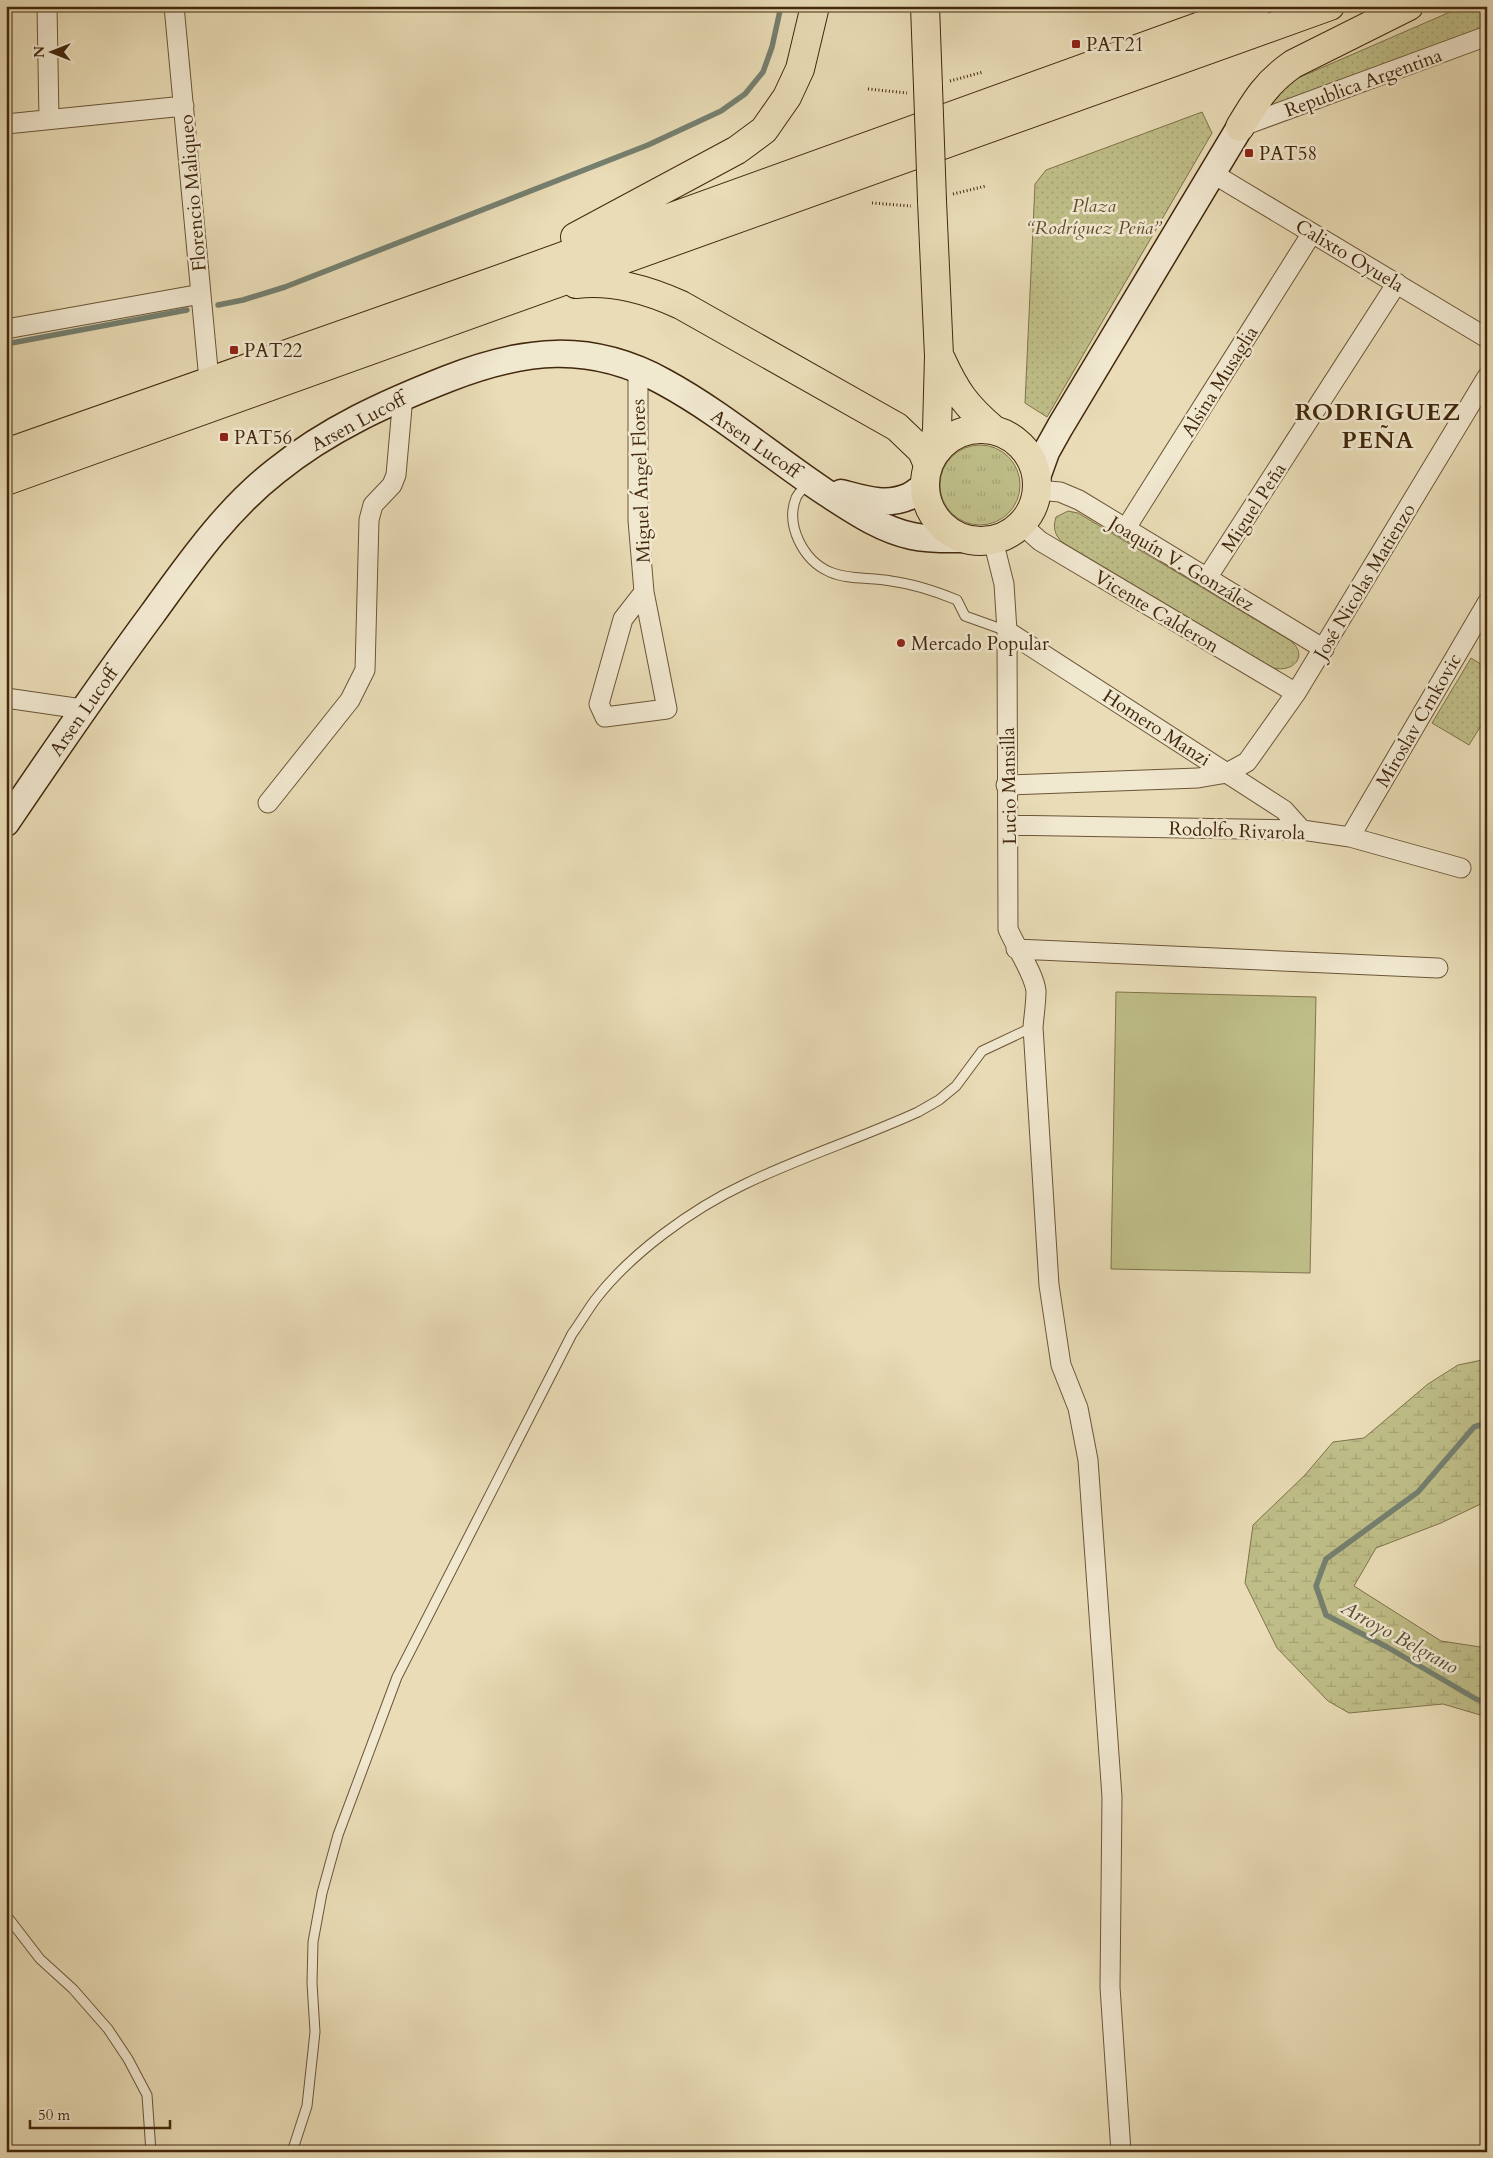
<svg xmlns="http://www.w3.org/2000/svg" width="1493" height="2158" viewBox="0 0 1493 2158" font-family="Cardo,serif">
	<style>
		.grass { fill: url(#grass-tufts); stroke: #80734a }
		.wetland { fill: url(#wetland-marsh); stroke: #80734a }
		.park { fill: url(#park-dots); stroke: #80734a }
		.garden { fill: #bfbe88; stroke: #80734a }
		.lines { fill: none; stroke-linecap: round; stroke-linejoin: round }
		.stream { stroke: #758070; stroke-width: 5.5 }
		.lane-casing { stroke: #6c5537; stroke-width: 11 }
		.street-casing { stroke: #6c5537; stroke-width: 21 }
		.secondary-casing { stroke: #42280d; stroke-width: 29 }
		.primary-casing { stroke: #42280d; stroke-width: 30 }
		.highway-casing { stroke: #42280d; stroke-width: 30 }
		.path { stroke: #42280d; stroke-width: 3; stroke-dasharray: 1 2.5; stroke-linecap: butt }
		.lane { stroke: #f1e8d0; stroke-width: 9 }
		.street { stroke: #f1e8d0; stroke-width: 19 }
		.secondary { stroke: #f1e8d0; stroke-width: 26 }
		.primary { stroke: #e9dcb6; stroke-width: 28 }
		.highway { stroke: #e9dcb6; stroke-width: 28 }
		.primary-bridge-casing { stroke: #42280d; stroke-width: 30; stroke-linecap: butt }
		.primary-bridge { stroke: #e9dcb6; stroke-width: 28 }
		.poi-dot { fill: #8f2418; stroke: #f1e8d0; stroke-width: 2 }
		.labels { text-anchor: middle; stroke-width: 5; stroke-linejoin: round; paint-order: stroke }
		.poi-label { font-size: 19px; fill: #42280d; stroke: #f1e8d0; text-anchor: start }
		.street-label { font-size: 19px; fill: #42280d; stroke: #f1e8d0 }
		.park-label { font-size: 19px; font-style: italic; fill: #614e2c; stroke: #f1e8d0 }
		.water-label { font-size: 20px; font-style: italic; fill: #574d36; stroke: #f1e8d0 }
		.district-label { font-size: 24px; font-weight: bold; letter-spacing: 1px; fill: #42280d; stroke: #f1e8d0 }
	</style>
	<defs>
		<pattern id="grass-tufts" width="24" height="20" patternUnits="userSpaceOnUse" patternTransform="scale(1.25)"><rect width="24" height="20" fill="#bfbe88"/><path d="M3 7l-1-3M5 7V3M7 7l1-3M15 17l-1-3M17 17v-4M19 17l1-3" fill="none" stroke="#a5a374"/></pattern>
		<pattern id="wetland-marsh" width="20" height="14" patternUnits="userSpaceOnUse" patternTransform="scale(1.25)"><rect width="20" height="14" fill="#bfbe88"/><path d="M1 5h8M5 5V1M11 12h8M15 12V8" fill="none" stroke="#a5a374"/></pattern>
		<pattern id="park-dots" width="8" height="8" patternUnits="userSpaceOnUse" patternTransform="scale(1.25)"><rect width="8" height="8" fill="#bfbe88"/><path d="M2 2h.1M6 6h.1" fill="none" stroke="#a5a374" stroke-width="1.8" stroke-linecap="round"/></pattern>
	</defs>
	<rect width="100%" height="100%" fill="#e9dcb6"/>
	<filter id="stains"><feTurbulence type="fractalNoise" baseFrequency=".004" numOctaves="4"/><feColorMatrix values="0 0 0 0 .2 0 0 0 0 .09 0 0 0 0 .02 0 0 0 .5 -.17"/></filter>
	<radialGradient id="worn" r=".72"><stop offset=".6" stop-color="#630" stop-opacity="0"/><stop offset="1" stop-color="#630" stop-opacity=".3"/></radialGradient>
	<path class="grass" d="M940 485a40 40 0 1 1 80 0a40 40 0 1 1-80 0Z"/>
	<path class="wetland" d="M1487 1359V1501L1441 1523 1376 1548 1354 1586 1441 1641 1487 1648V1717L1443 1704 1349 1713 1328 1701 1277 1648 1245 1583 1253 1525 1305 1475 1333 1442 1364 1438 1428 1384 1458 1365Z"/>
	<path class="park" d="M1464 6H1487V30L1292 101 1251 108 1291 81Z
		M1202 112 1212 133 1047 417 1025 403 1035 184 1046 170Z
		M1068 511 1078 513 1291 641C1309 656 1293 673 1273 668L1062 542C1054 534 1053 527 1056 517Z
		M1471 658 1487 668V716L1469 745 1432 723Z"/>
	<path class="garden" d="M1116 992 1316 997 1310 1273 1111 1269Z"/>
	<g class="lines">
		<path class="stream" d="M218 305 243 300 285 287 648 145 721 111 745 94 763 72 772 47 781 6
			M6 344 187 310
			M1487 1423 1474 1427 1418 1492 1326 1559 1316 1586 1326 1615 1387 1647 1476 1699 1487 1703"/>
		<defs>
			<path id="lane" d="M808 483C804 488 798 493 796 498 785 526 804 561 830 572 848 580 871 577 891 581 914 584 935 591 957 600L965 616 1007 631
				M6 1915 40 1959 73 1989 108 2029 128 2059 147 2095 151 2152
				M292 2152 307 2106 315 2032 312 1983 313 1942 322 1893 338 1835 397 1677 572 1334C580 1323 587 1311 595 1300 631 1253 692 1209 745 1184 801 1157 861 1138 918 1112L939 1100 956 1086 982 1051 1033 1027"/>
			<path id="street" d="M47 6 49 119
				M174 6 209 380
				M6 124 184 106
				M1240 127 1487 36
				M1212 173 1487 338
				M6 329 201 294
				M638 370V520L644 592 667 709 605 717 599 704 623 619 644 592
				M1037 490 1060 492 1079 500 1324 649
				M1021 524 1040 541 1296 693
				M1126 528 1312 233
				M993 540 1004 584 1007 631 1008 929C1016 948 1034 973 1036 991 1036 1003 1034 1015 1033 1027L1049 1285 1061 1365 1078 1408 1088 1460 1112 1797 1110 1987 1121 2152
				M1207 578 1397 283
				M1007 631 1284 810 1302 830
				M6 698 82 709
				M1006 785 1198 778 1227 773 1247 762 1296 693 1487 377
				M268 803 350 700 365 670 369 520 373 505 392 485 396 475 403 396
				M1008 825 1302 830 1350 837 1461 868
				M1350 837 1487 603
				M1016 949 1438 968"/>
			<path id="secondary" d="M1037 477 1046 452 1060 427 1240 127
				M841 493C864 499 886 507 910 496 916 492 921 490 925 483
				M6 823C54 752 102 682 153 613 190 562 226 510 276 471 328 429 386 403 447 379 523 349 590 341 664 382 721 413 771 456 825 492 853 510 880 529 912 536 930 540 948 539 967 539"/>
			<path id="primary" d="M925 6 928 87
				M932 201 939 356 937 430 932 456
				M941 359C956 392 966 406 994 430
				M925 485a56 56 0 1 1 112 0a56 56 0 1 1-112 0Z"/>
			<path id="highway" d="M1240 127C1256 100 1267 82 1293 64L1409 6
				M575 237 737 150 764 130 787 97 800 69 815 6
				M576 284C614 280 648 290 681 305L897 427 922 451 928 465
				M6 453 486 284 1256 6
				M6 481 1330 6"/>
		</defs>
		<use href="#lane" class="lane-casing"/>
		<use href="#street" class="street-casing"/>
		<use href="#secondary" class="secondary-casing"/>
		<use href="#primary" class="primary-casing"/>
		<use href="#highway" class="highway-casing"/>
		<path class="path" d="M950 81 983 72
			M868 89 907 93
			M953 194 986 186
			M872 203 911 206"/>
		<use href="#lane" class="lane"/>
		<use href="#street" class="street"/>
		<use href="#secondary" class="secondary"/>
		<use href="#primary" class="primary"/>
		<use href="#highway" class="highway"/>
		<defs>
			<path id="primary-bridge" d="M928 87 932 201"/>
		</defs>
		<use href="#primary-bridge" class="primary-bridge-casing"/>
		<use href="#primary-bridge" class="primary-bridge"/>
	</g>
	<g class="poi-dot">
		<rect x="1071" y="39" width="10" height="10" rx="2.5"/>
		<rect x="1244" y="148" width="10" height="10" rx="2.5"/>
		<rect x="229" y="345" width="10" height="10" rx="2.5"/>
		<rect x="219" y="432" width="10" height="10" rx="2.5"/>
		<circle cx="901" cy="643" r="5"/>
	</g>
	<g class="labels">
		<g class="poi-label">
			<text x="1086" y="51">PAT21</text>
			<text x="1259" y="160">PAT58</text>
			<text x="244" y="357">PAT22</text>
			<text x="234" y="444">PAT56</text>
			<text x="911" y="650">Mercado Popular</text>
		</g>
		<g class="street-label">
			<text transform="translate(1363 82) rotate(-20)" y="7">Republica Argentina</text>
			<text transform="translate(192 193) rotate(-95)" y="7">Florencio Maliqueo</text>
			<text transform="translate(1350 255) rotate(31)" y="7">Calixto Oyuela</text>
			<text transform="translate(1219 381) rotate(-58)" y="7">Alsina Musaglia</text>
			<text transform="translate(358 421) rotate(-28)" y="7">Arsen Lucoff</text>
			<text transform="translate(756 443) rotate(35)" y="7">Arsen Lucoff</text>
			<text transform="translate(640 481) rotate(-92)" y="7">Miguel Ángel Flores</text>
			<text transform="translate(1253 507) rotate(-57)" y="7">Miguel Peña</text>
			<text transform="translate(1182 563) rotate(31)" y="7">Joaquín V. González</text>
			<text transform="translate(1364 581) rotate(-59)" y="7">José Nicolas Matienzo</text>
			<text transform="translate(1157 611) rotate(31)" y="7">Vicente Calderon</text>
			<text transform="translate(83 711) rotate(-55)" y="7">Arsen Lucoff</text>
			<text transform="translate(1418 720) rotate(-60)" y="7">Miroslav Crnkovic</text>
			<text transform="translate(1157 727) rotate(33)" y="7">Homero Manzi</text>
			<text transform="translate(1008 786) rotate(-91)" y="7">Lucio Mansilla</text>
			<text transform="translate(1237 830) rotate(2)" y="7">Rodolfo Rivarola</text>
		</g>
		<g class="park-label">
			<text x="1094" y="212">Plaza<tspan x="1094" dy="22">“Rodríguez Peña”</tspan></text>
		</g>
		<g class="water-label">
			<text transform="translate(1400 1637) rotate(29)" y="7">Arroyo Belgrano</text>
		</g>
		<g class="district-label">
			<text x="1378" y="420">RODRIGUEZ<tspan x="1378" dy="28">PEÑA</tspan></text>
		</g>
	</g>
	<rect width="1493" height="2158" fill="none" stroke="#e9dcb6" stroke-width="25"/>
	<rect x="8" y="8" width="1478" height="2143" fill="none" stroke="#42280d" stroke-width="2.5"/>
	<rect x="12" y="12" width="1468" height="2133" fill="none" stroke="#42280d"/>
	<g transform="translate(52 52) rotate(270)" stroke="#f1e8d0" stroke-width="4" paint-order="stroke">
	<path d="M0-4L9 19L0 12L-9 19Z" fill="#42280d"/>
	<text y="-8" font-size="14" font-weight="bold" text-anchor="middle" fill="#42280d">N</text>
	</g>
	<path d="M30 2120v8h140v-8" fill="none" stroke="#42280d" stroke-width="2.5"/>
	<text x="38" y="2120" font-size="15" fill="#42280d" stroke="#f1e8d0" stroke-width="4" paint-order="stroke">50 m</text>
	<rect width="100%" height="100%" filter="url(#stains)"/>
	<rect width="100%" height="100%" fill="url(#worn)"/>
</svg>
